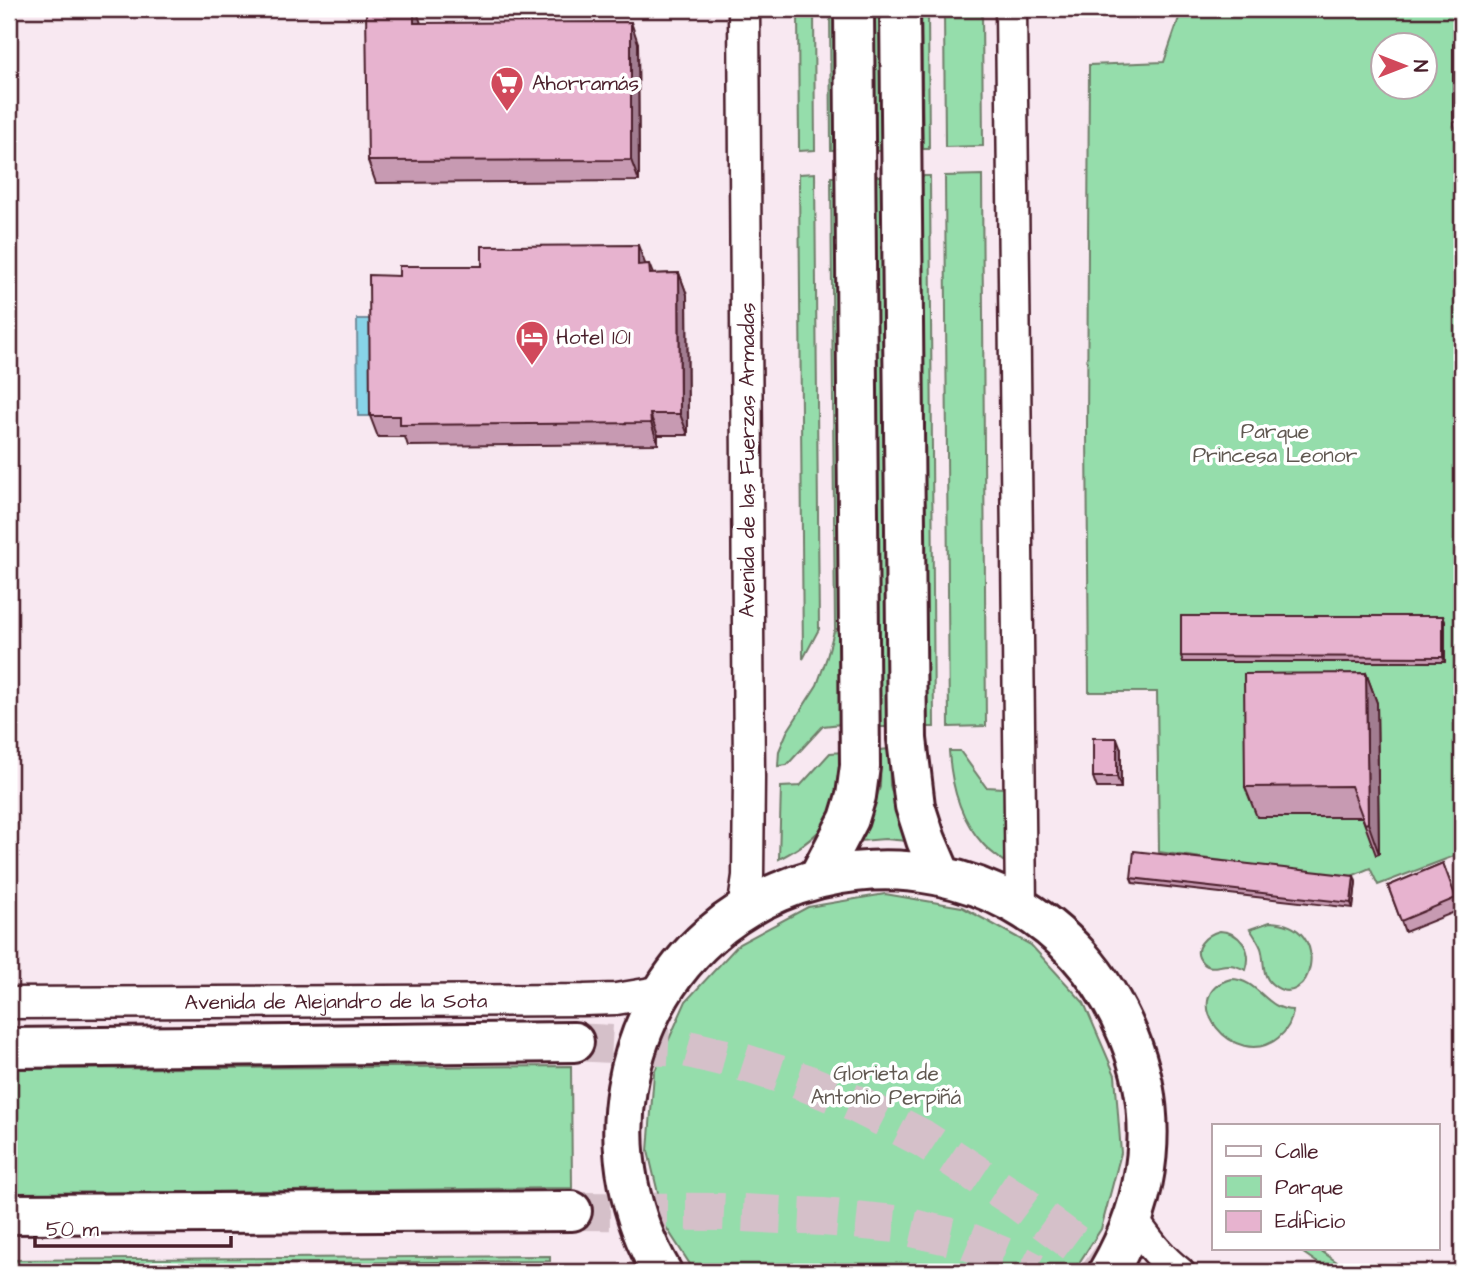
<svg xmlns="http://www.w3.org/2000/svg" width="1471" height="1281" viewBox="0 0 1471 1281" font-family="'Architects Daughter',sans-serif">
	<style>
		.green { fill: #95ddab; stroke: #707e6b; stroke-width: 2; fill-rule: evenodd }
		.water { fill: #88d4e8; stroke: #6f8c9c; stroke-width: 2 }
		.lines { fill: none; stroke-linecap: round; stroke-linejoin: round }
		.secondary-tunnel { stroke: #d5c0c9; stroke-width: 38; stroke-dasharray: 38 19; stroke-linecap: butt }
		.minor-casing { stroke: #4a1f2b; stroke-width: 35 }
		.tertiary-casing { stroke: #4a1f2b; stroke-width: 44 }
		.secondary-casing { stroke: #4a1f2b; stroke-width: 44 }
		.minor { stroke: #fff; stroke-width: 30 }
		.tertiary { stroke: #fff; stroke-width: 38 }
		.secondary { stroke: #fff; stroke-width: 38 }
		.wall { fill: #c79ab2; stroke: #4a1f2b; stroke-width: 2 }
		.shaded-wall { fill: #a27d91; stroke: #4a1f2b; stroke-width: 2 }
		.building { fill: #e7b3cf; stroke: #4a1f2b; stroke-width: 2 }
		.labels { text-anchor: middle; stroke-width: 7; stroke-linejoin: round; paint-order: stroke }
		.poi-label { font-size: 21px; fill: #4a1f2b; stroke: #fff; text-anchor: start }
		.park-label { font-size: 21px; fill: #605851; stroke: #fff }
		.street-label { font-size: 21px; fill: #4a1f2b; stroke: #fff }
	</style>
	<rect width="100%" height="100%" fill="#f8e8f1"/>
	<filter id="ink" filterUnits="userSpaceOnUse"><feTurbulence type="fractalNoise" baseFrequency=".0143" numOctaves="2"/><feDisplacementMap in="SourceGraphic" scale="14" xChannelSelector="R" yChannelSelector="G"/><feConvolveMatrix kernelMatrix="1 2 1 2 8 2 1 2 1" color-interpolation-filters="sRGB"/></filter>
	<g filter="url(#ink)">
		<path class="green" d="M798 9H814L815 150 799 151Z
			M830 9H836L837 150H831Z
			M873 9H885L886 151H874Z
			M921 9H928L929 149H923Z
			M944 9H982L983 146 945 147Z
			M1182 9H1462V853L1378 885 1370 868 1347 878 1159 852 1157 692H1089L1087 430 1089 65 1164 62ZM1384 46H1426V88H1384Z
			M815 173 819 629 803 659 799 174Z
			M982 175 986 726 949 727 945 176Z
			M874 176H885L890 727H879Z
			M922 176H930L934 727H927Z
			M831 177H837L841 629H835Z
			M834 631 841 632V724L823 726 787 765 778 766 779 751 787 732 817 685 827 657Z
			M889 749 890 785 900 820 908 841 885 839 861 841 880 787 881 750Z
			M949 751H960L986 787 1004 788V862C997 856 989 851 983 844 960 819 951 783 949 751Z
			M843 752C841 809 831 832 779 859L781 787 800 786 830 753Z
			M885 894 962 907 1031 945 1084 1003 1115 1075 1121 1153 1101 1229 1073 1272H695L666 1227 648 1151 654 1073 686 1001 739 944 808 907Z
			M1270 922C1337 924 1309 1016 1272 984 1261 975 1265 960 1261 948 1258 941 1254 935 1250 929Z
			M1220 931C1240 932 1253 950 1246 970 1240 968 1235 965 1230 965 1220 964 1211 971 1203 963 1189 949 1207 934 1220 931Z
			M1231 979C1259 979 1265 1010 1293 1010 1292 1021 1288 1030 1278 1038 1234 1073 1174 995 1231 979Z
			M571 1066 572 1188 9 1194V1069Z
			M1296 1248H1317L1351 1272H1331Z
			M550 1256V1261L9 1266V1260Z"/>
		<path class="water" d="M357 319H377L378 416H358Z"/>
		<g class="lines">
			<path class="secondary-tunnel" d="M574 1042 684 1048 742 1062 804 1082 856 1104 922 1138 1019 1202 1113 1272
				M572 1211 721 1212 823 1217 895 1224 965 1240 1008 1258 1035 1272"/>
			<defs>
				<g id="minor">
					<path d="M1011 9 1021 907"/>
					<path d="M743 911 748 876 749 777 744 9"/>
					<path id="s1" d="M9 1003 584 1000 616 999 664 991"/>
					<path d="M1133 1220C1147 1239 1160 1258 1179 1272"/>
				</g>
				<path id="tertiary" d="M900 9 907 739 915 806 926 840 941 875
					M818 878 849 819 856 796 860 766 854 9
					M662 1272C630 1217 616 1152 627 1088 672 827 1027 790 1128 1035 1161 1115 1151 1199 1108 1272"/>
				<path id="secondary" d="M9 1048 574 1042
					M9 1214 572 1211"/>
			</defs>
			<use href="#minor" class="minor-casing"/>
			<use href="#tertiary" class="tertiary-casing"/>
			<use href="#secondary" class="secondary-casing"/>
			<use href="#minor" class="minor"/>
			<use href="#tertiary" class="tertiary"/>
			<use href="#secondary" class="secondary"/>
		</g>
		<path class="wall" d="M421 23 638 43 639 181 376 183 368 161Z
			M1462 44V132H1457L1453 122Z
			M649 264 653 274 679 273 687 295 688 435H658V444L408 446 405 437H378L370 416 399 276Z
			M1443 616 1445 622V662H1183L1181 656Z
			M1366 673 1377 703 1379 854 1376 855 1362 817H1257L1245 787Z
			M1121 749V788H1097L1093 777Z
			M1443 863 1460 910 1405 932 1388 886Z
			M1354 876 1356 882 1353 908 1133 883 1131 878Z"/>
		<path class="shaded-wall" d="M414 9H416L422 26 414 23Z
			M631 22 638 43 639 181 631 160Z
			M638 245 646 266 638 265Z
			M679 273 687 295 688 435 680 414Z
			M650 414 658 435V444L651 423Z
			M1443 616 1445 622V662L1443 657Z
			M1366 673 1377 703 1379 854 1368 823Z
			M1117 738 1121 749V788L1117 777Z
			M1354 876 1356 882 1353 908 1351 903Z"/>
		<path class="building" d="M366 9H414V23L631 22V160L368 161Z
			M1453 44H1462V122H1453Z
			M638 245V265L649 264 650 274 679 273 680 414H650L651 423 400 425V416H370L369 275 399 276V266H482V246Z
			M1181 616H1443V657L1181 656Z
			M1366 673 1368 823 1365 824 1351 786 1245 787 1244 674Z
			M1093 738H1117V777H1093Z
			M1134 851 1354 876 1351 903 1131 878Z
			M1443 863 1456 898 1401 921 1388 886Z"/>
	</g>
	<defs>
		<symbol id="supermarket-pin" viewBox="-11 -11 22 30"><path d="M0 17L-7.5 6A9.5 9.5 0 1 1 7.5 6Z" fill="#d1495b" stroke="#fff"/><path d="M-6-5.5h2.5l.6 2H6L4.5 2H-2.5L-4.4-4H-6ZM-1.5 3.2a1.3 1.3 0 1 0 .1 0ZM3 3.2a1.3 1.3 0 1 0 .1 0Z" fill="#fff"/></symbol>
		<symbol id="hotel-pin" viewBox="-11 -11 22 30"><path d="M0 17L-7.5 6A9.5 9.5 0 1 1 7.5 6Z" fill="#d1495b" stroke="#fff"/><path d="M-6-4.5h1.5V1H6V5H4.5V3h-9V5H-6ZM-4 0a1.8 1.8 0 1 1 3.6 0ZM.5 0V-2.5h3Q6-2.5 6 0Z" fill="#fff"/></symbol>
	</defs>
	<g fill-rule="evenodd">
		<use href="#supermarket-pin" x="488" y="64" width="38" height="52"/>
		<use href="#hotel-pin" x="513" y="318" width="38" height="52"/>
	</g>
	<g class="labels">
		<g class="poi-label">
			<text x="532" y="90">Ahorramás</text>
			<text x="556" y="344">Hotel 101</text>
		</g>
		<g class="park-label">
			<text x="1275" y="438">Parque<tspan x="1275" dy="24">Princesa Leonor</tspan></text>
			<text x="886" y="1080">Glorieta de<tspan x="886" dy="24">Antonio Perpiñá</tspan></text>
		</g>
		<g class="street-label">
			<text transform="translate(747 460) rotate(-90)" y="7">Avenida de las Fuerzas Armadas</text>
			<text dy="7" stroke="none"><textPath href="#s1" startOffset="327">Avenida de Alejandro de la Sota</textPath></text>
		</g>
	</g>
	<rect width="1471" height="1281" fill="none" stroke="#fff" stroke-width="35"/>
	<rect x="18" y="18" width="1436" height="1246" fill="none" stroke="#4a1f2b" stroke-width="2.5" filter="url(#ink)"/>
	<rect x="1212" y="1124" width="228" height="126" fill="#ffffff" stroke="#b7a5aa" stroke-width="2"/>
	<rect x="1226" y="1146" width="35" height="10" fill="#ffffff" stroke="#b7a5aa" stroke-width="2"/>
	<text x="1275" y="1158" font-size="21" fill="#4a1f2b">Calle</text>
	<rect x="1226" y="1176" width="35" height="21" fill="#95ddab" stroke="#b7a5aa" stroke-width="2"/>
	<text x="1275" y="1194" font-size="21" fill="#4a1f2b">Parque</text>
	<rect x="1226" y="1211" width="35" height="21" fill="#e7b3cf" stroke="#b7a5aa" stroke-width="2"/>
	<text x="1275" y="1228" font-size="21" fill="#4a1f2b">Edificio</text>
	<g transform="translate(1404 66) rotate(90)"><circle r="33" fill="#ffffff" stroke="#b7a5aa" stroke-width="2"/>
	<path d="M0-5L12 26L0 18L-12 26Z" fill="#d1495b"/>
	<text y="-10" font-size="19" font-weight="bold" text-anchor="middle" fill="#4a1f2b">N</text>
	</g>
	<path d="M35 1236v10h196v-10" fill="none" stroke="#4a1f2b" stroke-width="3.5"/>
	<text x="46" y="1236" font-size="21" fill="#4a1f2b" stroke="#ffffff" stroke-width="5" paint-order="stroke">50 m</text>
</svg>
